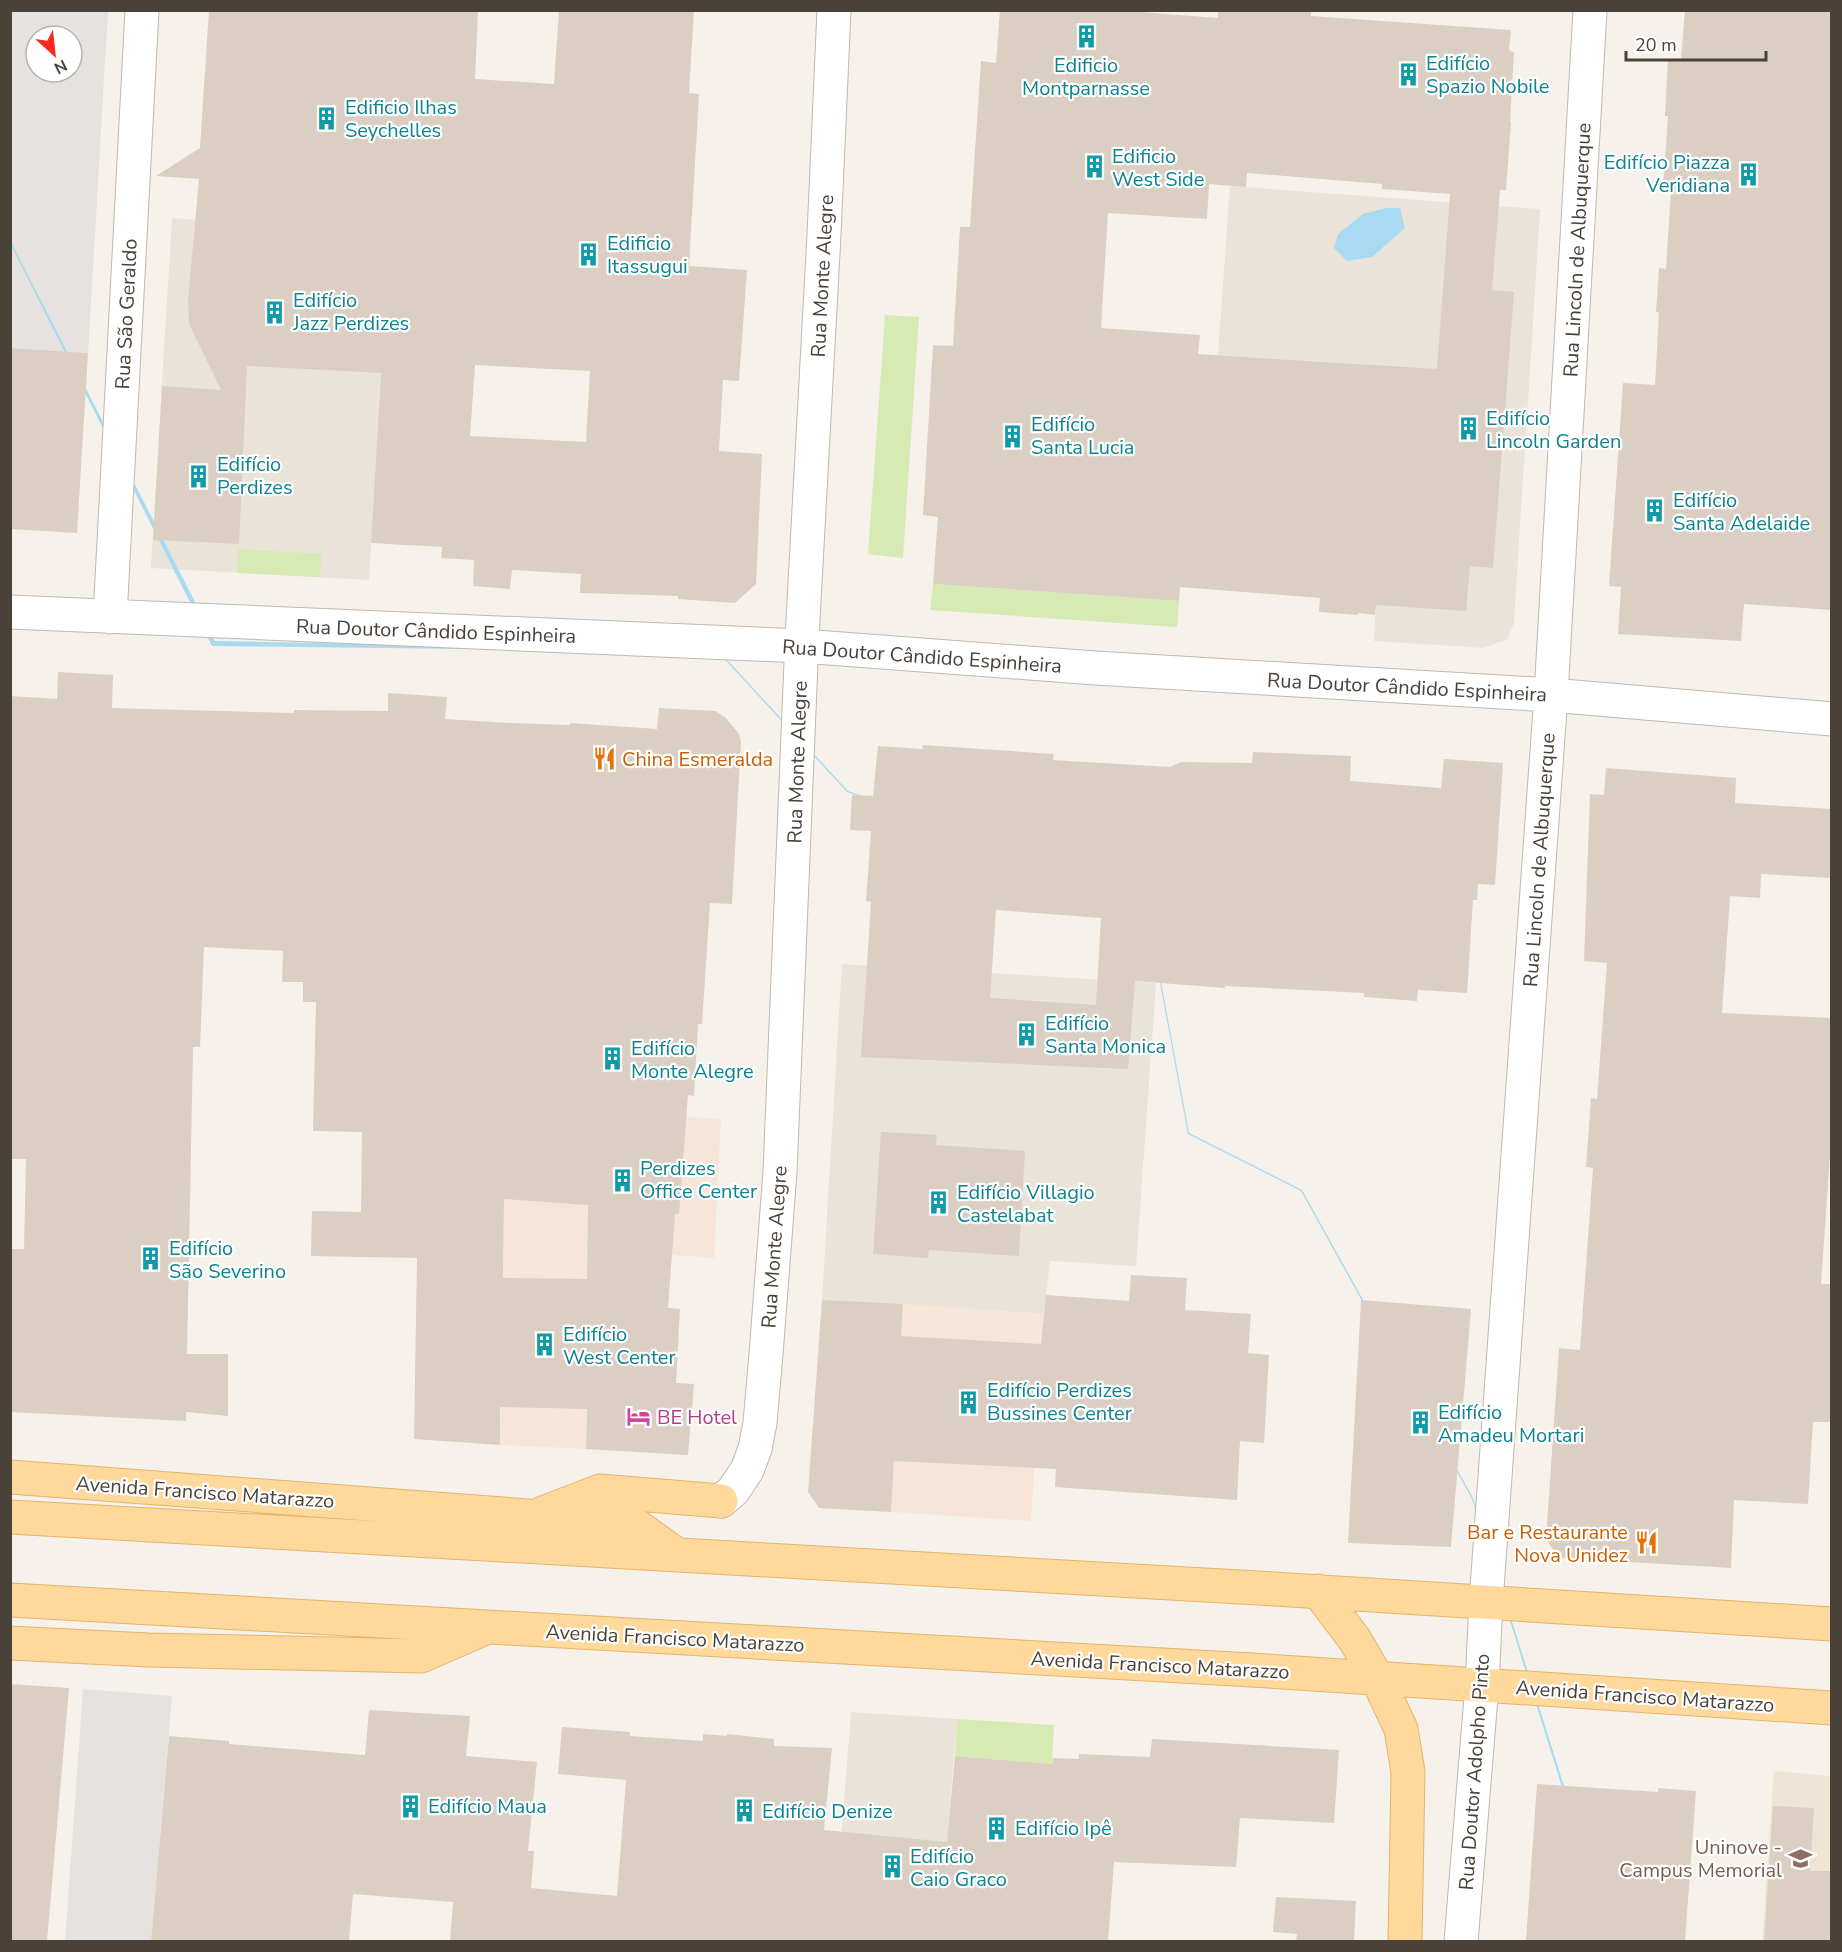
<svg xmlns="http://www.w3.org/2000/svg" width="1842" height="1952" viewBox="0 0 1842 1952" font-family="'Nunito Sans',sans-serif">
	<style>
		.residential { fill: #eae3d9 }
		.commercial { fill: #f7e6d7 }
		.education { fill: #efe5d5 }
		.green { fill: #d7eab4 }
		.parking { fill: #e5e2df; fill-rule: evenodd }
		.water { fill: #a8dbf2 }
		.building { fill: #dbcfc3; fill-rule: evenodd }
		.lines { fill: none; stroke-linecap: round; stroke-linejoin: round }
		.minor-casing { stroke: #c2b8ad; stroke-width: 35 }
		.tertiary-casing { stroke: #c2b8ad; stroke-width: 35 }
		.primary-casing { stroke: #e5b46a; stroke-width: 35 }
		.minor { stroke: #fff; stroke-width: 33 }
		.tertiary { stroke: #fff; stroke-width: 33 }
		.primary { stroke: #ffd89b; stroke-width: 33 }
		.labels { text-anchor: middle; stroke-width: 4.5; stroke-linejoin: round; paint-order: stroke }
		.culture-label { font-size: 20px; fill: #0d838f; stroke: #fff; text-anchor: start }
		.street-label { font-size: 20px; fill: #4a4239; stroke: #fff }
		.food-label { font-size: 20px; fill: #c56008; stroke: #fff; text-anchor: start }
		.hotel-label { font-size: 20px; fill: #b23c85; stroke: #fff; text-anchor: start }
		.education-label { font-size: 20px; fill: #785e54; stroke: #fff; text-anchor: end }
	</style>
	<rect width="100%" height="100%" fill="#f6f1eb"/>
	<path class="residential" d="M1230 186 1540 209 1514 623 1507 639 1484 648 1374 641 1389 366 1218 355Z
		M172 218 389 232 369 580 151 568Z
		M842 964 1156 983 1136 1266 1050 1261 1044 1314 822 1300Z
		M851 1712 957 1719 939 1941 833 1942Z"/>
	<path class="commercial" d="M506 1105 721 1119 714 1258 587 1249 586 1449 500 1445Z
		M903 1304 1044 1314 1031 1521 891 1512Z"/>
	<path class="education" d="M1774 1771 1831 1776V1941L1762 1942Z"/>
	<path class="green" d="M885 315 919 317 903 558 868 554Z
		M238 549 322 554 320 577 237 573Z
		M933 584 1179 601 1177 627 930 610Z
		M957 1719 1054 1725 1052 1764 955 1756Z"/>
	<path class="parking" d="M10 11H108L88 353 11 348ZM36 36H72V72H36Z
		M83 1689 172 1696 151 1941H65Z"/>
	<path class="water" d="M1386 208H1400L1405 228 1372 257 1347 261 1334 248 1338 234 1363 214Z
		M10 240 215 641 718 650 848 791 1145 896 1189 1133 1302 1190 1473 1498 1613 1941H1610L1472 1499 1301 1191 1188 1134 1144 897 847 792 718 652 212 646 11 245Z"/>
	<path class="building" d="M209 10H478L475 79 554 84 559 10H694L689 93 699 94 689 266 747 270 739 381 723 380 719 451 762 454 756 584 735 603 678 599V596L580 593 581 574 512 570 510 589 473 586 474 560 441 558 442 547 371 543 381 373 247 366 239 544 153 540 162 386 221 390 189 324 188 301 199 179 156 176 200 148ZM475 365 590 371 586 442 470 436Z
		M1000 10H1113L1218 18V10H1311V16L1511 30 1509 50 1514 53 1510 122H1511L1506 190H1500L1492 290 1514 292 1493 568 1470 566 1466 611 1376 605 1375 615 1358 613V615L1319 612 1320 598 1231 591 1180 587 1179 601 933 584 938 517 923 515 933 345 953 346 960 227H970L981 61 996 63ZM1247 173 1382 184V189L1450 194 1437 369 1198 354 1200 335 1101 328 1108 213 1207 219 1209 184 1246 187Z
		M1685 10H1832V610L1744 604 1741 641 1618 634 1621 587 1609 586 1623 383 1655 385 1659 312H1656L1659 268 1666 269 1671 191 1663 190 1668 116H1665L1668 59 1681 60Z
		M10 348 88 353 77 533 10 529Z
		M58 672 113 675 112 708 294 713V710L388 711V693L447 697 445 719 510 723 570 725V723L657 729 659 708 715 711 726 718 739 734 741 742 732 904 710 903 702 1024H698L694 1096 688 1095 679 1214H675L668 1308 680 1309 676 1383 694 1384 688 1455 586 1449 587 1409 500 1407V1445L414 1439 417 1258 311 1256 312 1211 361 1212 362 1132 313 1131 316 1002H303V982H282L283 951 204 947 200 1047H193L187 1354H228V1416L186 1412V1421L10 1412V1249H24L26 1159H10V696L57 699ZM504 1199 588 1205 587 1279 503 1278Z
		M922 745 1054 754 1053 760 1170 767 1181 762 1252 763 1253 752 1351 756 1350 781 1441 788 1444 759 1503 763 1495 885 1478 884 1477 900H1473L1467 993 1418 990 1417 1001 1364 997V993L1225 986V988L1135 981 1128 1069 861 1057 871 902 866 901 871 831 850 830 852 795 873 796 878 746 923 749ZM996 910 1101 918 1096 1005 990 998Z
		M1606 768 1736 778 1735 803 1832 809V878L1761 874 1760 898 1730 896 1722 1013 1832 1018V1127L1821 1284H1832V1422H1813L1808 1504 1734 1500 1731 1568 1560 1558 1546 1540 1559 1348 1580 1350 1593 1168 1586 1167 1591 1098 1597 1099 1607 963 1584 961 1590 794 1604 795Z
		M881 1132 937 1135 936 1145 1025 1151 1019 1256 929 1250 928 1258 873 1254Z
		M1131 1275 1187 1278 1185 1310 1251 1314 1248 1353 1269 1355 1264 1443 1240 1441 1237 1500 1055 1487 1056 1469 894 1461 891 1512 819 1508 808 1492 822 1300 903 1304 901 1336 1041 1344 1046 1295 1129 1301Z
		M1361 1300 1471 1309 1451 1547 1348 1543Z
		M10 1684 69 1688 47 1941H10Z
		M369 1710 470 1716 466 1756 537 1762 528 1851H534L531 1888 617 1896 626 1780 558 1774 562 1727 630 1732V1736L703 1741V1734L727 1736V1734L774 1739V1746L832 1748 824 1830 947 1842 955 1756 1052 1764 1053 1758 1079 1759V1754L1150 1757 1152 1739 1339 1750 1334 1823 1240 1818 1236 1867 1114 1862 1108 1941H450L453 1902 353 1894 349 1941H151L169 1736 229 1741V1744L365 1755Z
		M1537 1784 1658 1792V1788L1696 1791 1685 1941H1526Z
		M1773 1806 1814 1808 1810 1871H1832V1941H1764Z
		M1276 1897 1356 1901 1354 1941H1296L1297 1934 1273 1932Z"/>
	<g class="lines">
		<defs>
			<path id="minor" d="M10 612 802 646 1095 668 1551 695 1832 719
				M110 617 142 10
				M721 1501 733 1491 747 1470 755 1449 760 1423 766 1354 780 1172 802 638 824 235 834 10
				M1486 1602 1551 695 1590 10"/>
			<path id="tertiary" d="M1461 1942 1482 1685 1486 1602"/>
			<path id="primary" d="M10 1477 634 1524 677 1555
				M543 1513 600 1491 721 1501
				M10 1517 1258 1588 1832 1624
				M1318 1591 1355 1640 1377 1678 1401 1729 1408 1772 1405 1942
				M10 1600 1252 1670 1832 1708
				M10 1643 148 1650 421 1656 481 1630"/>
		</defs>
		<use href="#minor" class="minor-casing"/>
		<use href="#tertiary" class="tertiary-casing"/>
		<use href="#primary" class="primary-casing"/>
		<use href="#minor" class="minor"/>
		<use href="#tertiary" class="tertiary"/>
		<use href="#primary" class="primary"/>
	</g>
	<defs>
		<symbol id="building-bare" viewBox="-9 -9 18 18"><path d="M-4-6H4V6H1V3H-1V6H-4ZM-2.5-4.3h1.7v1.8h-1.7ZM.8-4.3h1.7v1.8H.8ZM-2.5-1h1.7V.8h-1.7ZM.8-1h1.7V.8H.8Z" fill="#0f9aa8" stroke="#fff" stroke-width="2.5" paint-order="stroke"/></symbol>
		<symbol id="restaurant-bare" viewBox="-9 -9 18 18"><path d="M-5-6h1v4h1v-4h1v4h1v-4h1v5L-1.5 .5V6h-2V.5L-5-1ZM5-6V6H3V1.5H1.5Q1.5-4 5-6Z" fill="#e8710a" stroke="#fff" stroke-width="2.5" paint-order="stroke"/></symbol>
		<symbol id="hotel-bare" viewBox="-9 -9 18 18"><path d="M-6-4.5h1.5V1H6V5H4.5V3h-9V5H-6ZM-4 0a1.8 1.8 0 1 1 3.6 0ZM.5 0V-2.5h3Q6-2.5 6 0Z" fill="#d1479c" stroke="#fff" stroke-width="2.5" paint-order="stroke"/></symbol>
		<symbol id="university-bare" viewBox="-9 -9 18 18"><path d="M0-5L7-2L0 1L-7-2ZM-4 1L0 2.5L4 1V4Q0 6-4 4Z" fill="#8d6e63" stroke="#fff" stroke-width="2.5" paint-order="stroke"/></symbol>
	</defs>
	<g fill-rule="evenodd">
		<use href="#building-bare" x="1070" y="20" width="33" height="33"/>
		<use href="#building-bare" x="1392" y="58" width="33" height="33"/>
		<use href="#building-bare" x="310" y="102" width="33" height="33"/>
		<use href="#building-bare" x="1078" y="150" width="33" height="33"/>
		<use href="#building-bare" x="1732" y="158" width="33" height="33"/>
		<use href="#building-bare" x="572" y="238" width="33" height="33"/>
		<use href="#building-bare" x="258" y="296" width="33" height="33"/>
		<use href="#building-bare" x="1452" y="412" width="33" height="33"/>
		<use href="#building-bare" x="996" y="420" width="33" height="33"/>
		<use href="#building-bare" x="182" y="460" width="33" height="33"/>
		<use href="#building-bare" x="1638" y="494" width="33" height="33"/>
		<use href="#restaurant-bare" x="588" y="742" width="33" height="33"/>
		<use href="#building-bare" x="1010" y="1018" width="33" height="33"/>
		<use href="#building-bare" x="596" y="1042" width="33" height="33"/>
		<use href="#building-bare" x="606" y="1164" width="33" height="33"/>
		<use href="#building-bare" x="922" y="1186" width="33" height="33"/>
		<use href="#building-bare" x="134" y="1242" width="33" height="33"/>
		<use href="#building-bare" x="528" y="1328" width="33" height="33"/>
		<use href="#building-bare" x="952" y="1386" width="33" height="33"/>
		<use href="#hotel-bare" x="622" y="1400" width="33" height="33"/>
		<use href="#building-bare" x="1404" y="1406" width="33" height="33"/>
		<use href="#restaurant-bare" x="1630" y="1526" width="33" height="33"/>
		<use href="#building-bare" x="394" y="1790" width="33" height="33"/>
		<use href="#building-bare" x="728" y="1794" width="33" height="33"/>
		<use href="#building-bare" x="980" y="1812" width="33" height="33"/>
		<use href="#university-bare" x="1784" y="1842" width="33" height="33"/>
		<use href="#building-bare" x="876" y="1850" width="33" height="33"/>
	</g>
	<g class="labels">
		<g class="culture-label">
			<text x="1426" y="70">Edifício<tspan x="1426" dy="23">Spazio Nobile</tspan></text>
			<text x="1086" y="72" text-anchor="middle">Edificio<tspan x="1086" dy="23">Montparnasse</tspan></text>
			<text x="345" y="114">Edificio Ilhas<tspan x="345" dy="23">Seychelles</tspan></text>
			<text x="1112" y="163">Edificio<tspan x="1112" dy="23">West Side</tspan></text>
			<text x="1730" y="169" text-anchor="end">Edifício Piazza<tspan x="1730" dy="23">Veridiana</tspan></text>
			<text x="607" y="250">Edificio<tspan x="607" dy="23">Itassugui</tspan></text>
			<text x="293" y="307">Edifício<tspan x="293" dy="23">Jazz Perdizes</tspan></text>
			<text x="1486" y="425">Edifício<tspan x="1486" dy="23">Lincoln Garden</tspan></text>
			<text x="1031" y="431">Edifício<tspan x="1031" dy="23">Santa Lucia</tspan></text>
			<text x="217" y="471">Edifício<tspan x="217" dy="23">Perdizes</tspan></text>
			<text x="1673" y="507">Edifício<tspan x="1673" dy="23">Santa Adelaide</tspan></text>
			<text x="1045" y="1030">Edifício<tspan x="1045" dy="23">Santa Monica</tspan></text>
			<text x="631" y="1055">Edifício<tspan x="631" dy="23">Monte Alegre</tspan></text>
			<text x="640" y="1175">Perdizes<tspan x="640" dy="23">Office Center</tspan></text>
			<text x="957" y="1199">Edifício Villagio<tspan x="957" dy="23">Castelabat</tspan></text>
			<text x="169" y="1255">Edifício<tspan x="169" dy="23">São Severino</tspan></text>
			<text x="563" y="1341">Edifício<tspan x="563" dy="23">West Center</tspan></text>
			<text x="987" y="1397">Edifício Perdizes<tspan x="987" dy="23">Bussines Center</tspan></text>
			<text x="1438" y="1419">Edifício<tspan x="1438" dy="23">Amadeu Mortari</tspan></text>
			<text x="428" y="1813">Edifício Maua</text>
			<text x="762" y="1818">Edifício Denize</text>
			<text x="1015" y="1835">Edifício Ipê</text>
			<text x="910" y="1863">Edifício<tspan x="910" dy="23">Caio Graco</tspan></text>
		</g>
		<g class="street-label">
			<text transform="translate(1577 250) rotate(-87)" y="7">Rua Lincoln de Albuquerque</text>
			<text transform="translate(822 276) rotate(-87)" y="7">Rua Monte Alegre</text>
			<text transform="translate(126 314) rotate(-87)" y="7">Rua São Geraldo</text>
			<text transform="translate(436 631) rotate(2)" y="7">Rua Doutor Cândido Espinheira</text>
			<text transform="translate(922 656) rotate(4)" y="7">Rua Doutor Cândido Espinheira</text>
			<text transform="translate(1407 687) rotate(3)" y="7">Rua Doutor Cândido Espinheira</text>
			<text transform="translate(797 762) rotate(-88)" y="7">Rua Monte Alegre</text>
			<text transform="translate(1539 860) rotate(-86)" y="7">Rua Lincoln de Albuquerque</text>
			<text transform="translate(774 1247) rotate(-86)" y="7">Rua Monte Alegre</text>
			<text transform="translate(205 1492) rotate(4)" y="7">Avenida Francisco Matarazzo</text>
			<text transform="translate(675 1638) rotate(3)" y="7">Avenida Francisco Matarazzo</text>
			<text transform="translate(1160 1665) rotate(3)" y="7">Avenida Francisco Matarazzo</text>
			<text transform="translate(1645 1696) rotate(4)" y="7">Avenida Francisco Matarazzo</text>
			<text transform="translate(1474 1772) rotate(-86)" y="7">Rua Doutor Adolpho Pinto</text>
		</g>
		<g class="food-label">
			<text x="622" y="766">China Esmeralda</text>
			<text x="1628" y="1539" text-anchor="end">Bar e Restaurante<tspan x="1628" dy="23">Nova Unidez</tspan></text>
		</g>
		<g class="hotel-label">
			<text x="657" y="1424">BE Hotel</text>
		</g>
		<g class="education-label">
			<text x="1782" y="1854">Uninove -<tspan x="1782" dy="23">Campus Memorial</tspan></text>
		</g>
	</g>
	<rect width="1842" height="1952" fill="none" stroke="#4a4239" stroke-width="24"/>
	<g transform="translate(54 54) rotate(153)"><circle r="28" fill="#ffffff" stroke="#b7b3b0" stroke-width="1.5"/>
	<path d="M0-4.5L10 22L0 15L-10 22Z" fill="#fb281d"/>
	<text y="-9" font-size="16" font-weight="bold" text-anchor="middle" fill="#4a4239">N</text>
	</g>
	<path d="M1626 51v9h140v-9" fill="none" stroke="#4a4239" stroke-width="3"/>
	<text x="1635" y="51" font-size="18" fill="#4a4239" stroke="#ffffff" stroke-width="4.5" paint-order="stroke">20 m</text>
</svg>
